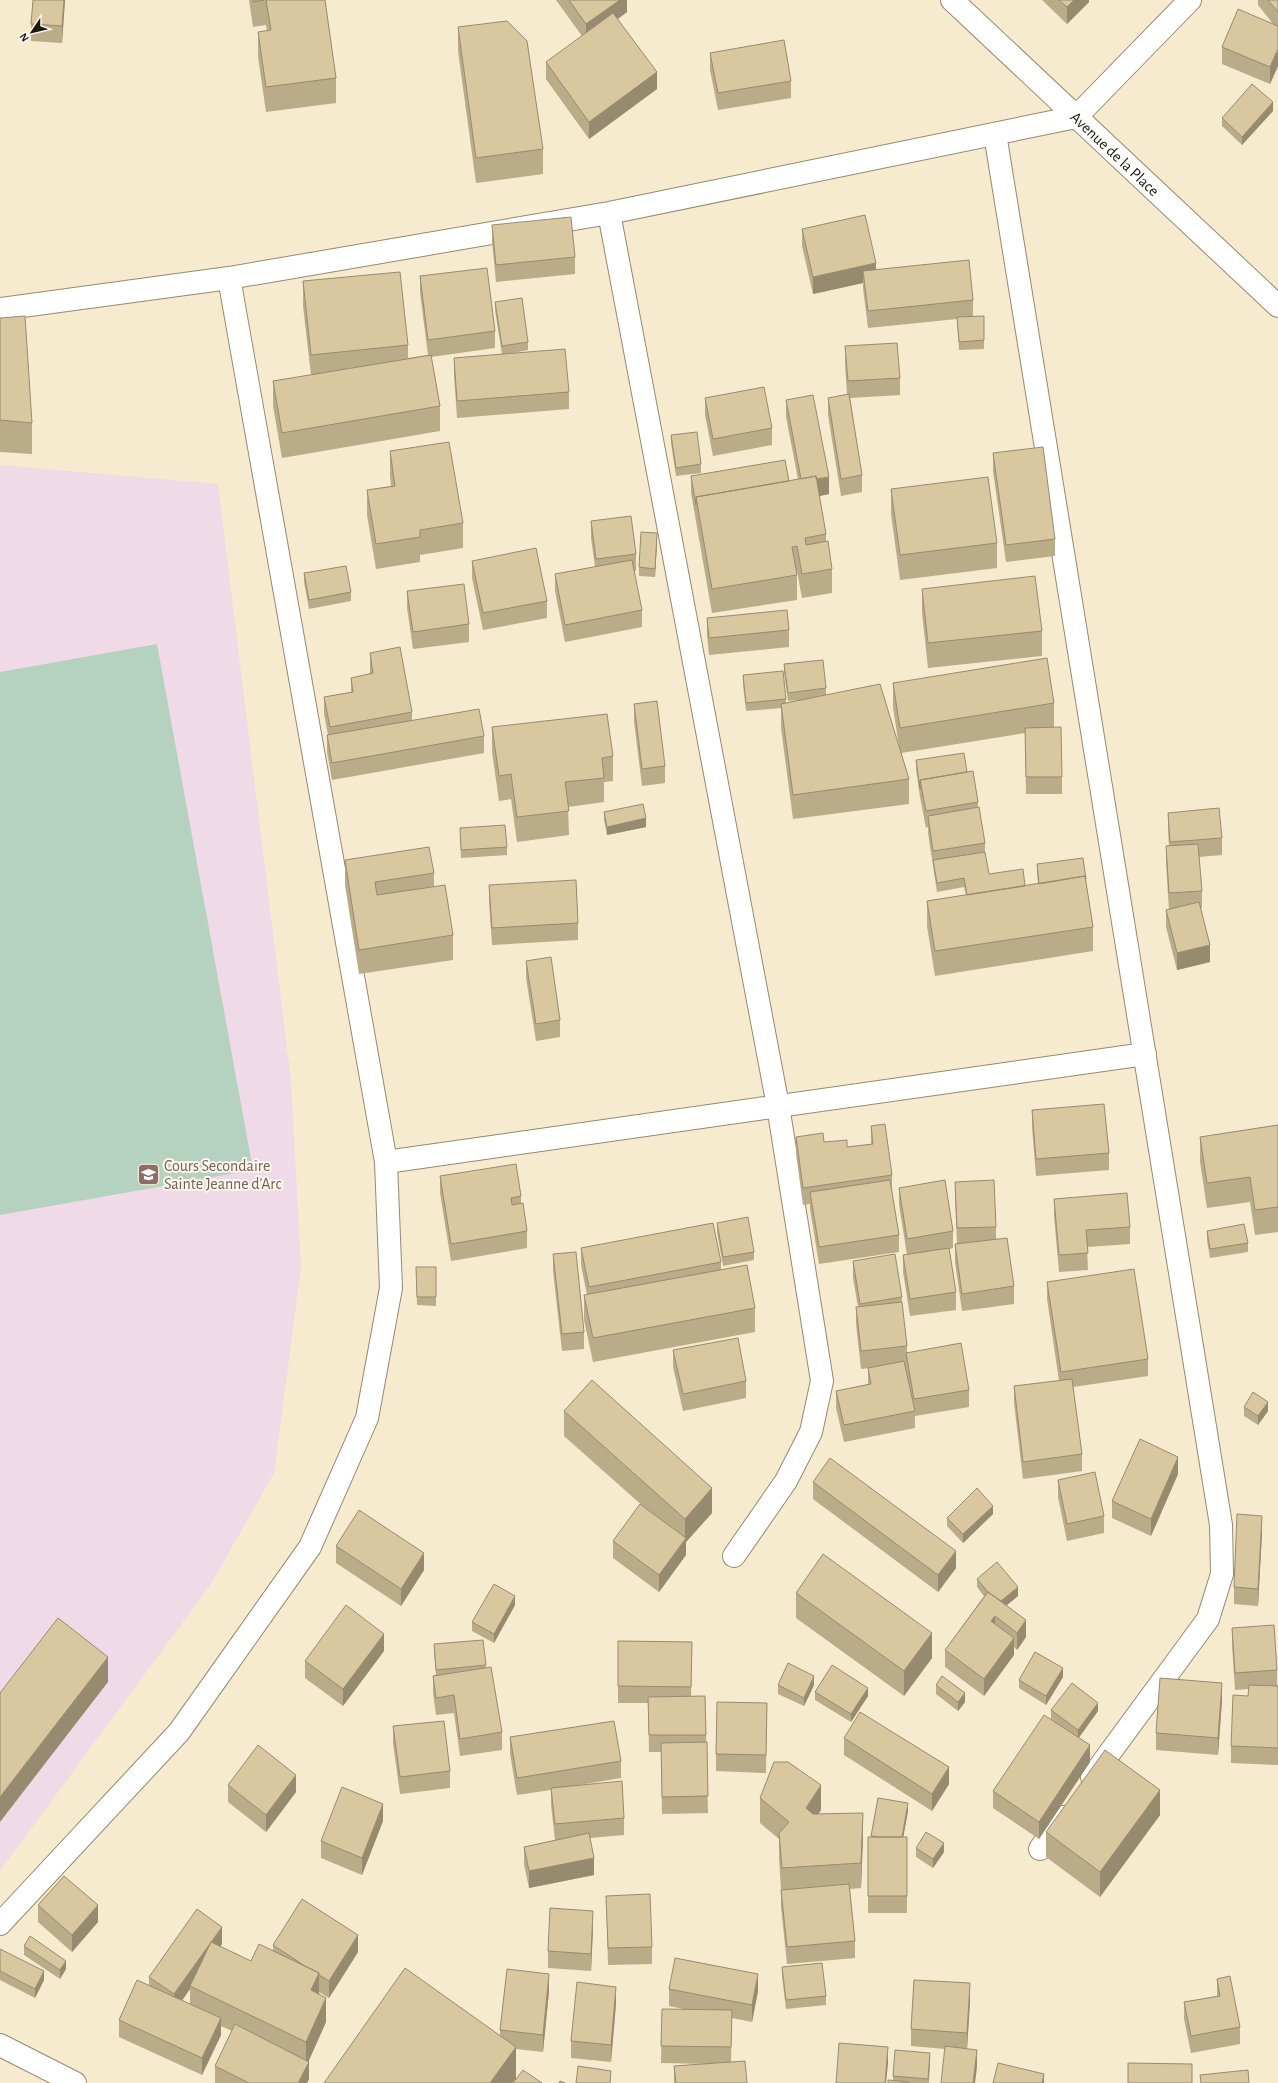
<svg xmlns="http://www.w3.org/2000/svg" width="1278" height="2083" viewBox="0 0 1278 2083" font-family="'Alegreya Sans',sans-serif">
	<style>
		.education { fill: #f0dae7 }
		.green { fill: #b5d1c0 }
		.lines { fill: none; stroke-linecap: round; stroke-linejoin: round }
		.minor-casing { stroke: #958a70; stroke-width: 24 }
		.tertiary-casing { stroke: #958a70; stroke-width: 24 }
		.minor { stroke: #fff; stroke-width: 22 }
		.tertiary { stroke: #fff; stroke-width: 22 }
		.wall { fill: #baab89; fill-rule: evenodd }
		.shaded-wall { fill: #978b6f }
		.building { fill: #d8c79f; stroke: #978b6f }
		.labels { text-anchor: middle; stroke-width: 4; stroke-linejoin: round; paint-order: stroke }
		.street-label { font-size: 16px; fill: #1b170d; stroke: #fdf8ed }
		.education-label { font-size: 16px; fill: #785e54; stroke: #fdf8ed; text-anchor: start }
	</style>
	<rect width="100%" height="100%" fill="#f6eacf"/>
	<path class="education" d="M0 465 218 484 291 1081 301 1267 274 1473 211 1584 0 1871Z"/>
	<path class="green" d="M157 644 253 1170 0 1215V672Z"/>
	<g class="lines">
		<defs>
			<path id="minor" d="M995 134 1221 1525 1222 1574 1208 1619 1092 1777
				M609 213 778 1106 822 1381 811 1432 786 1481 734 1556
				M0 309 229 278 609 213 1076 117 1190 0
				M386 1162 1145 1054
				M1040 1849 1063 1817
				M0 1924 179 1732 310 1547 367 1418 391 1288 386 1162 229 278
				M0 2045 75 2083"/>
			<g id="tertiary">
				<path id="s1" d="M952 0 1278 306"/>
			</g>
		</defs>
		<use href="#minor" class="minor-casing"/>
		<use href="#tertiary" class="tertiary-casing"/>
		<use href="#minor" class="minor"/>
		<use href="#tertiary" class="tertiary"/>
	</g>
	<path class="wall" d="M33 0H65L62 43 31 41V24Z
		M249 0H325L336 78V103L266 112 258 57V32L267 31 266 25 253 27Z
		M556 0H627V12L618 19 657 89 589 139 546 79V62L582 36Z
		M1042 0H1089V2L1067 24Z
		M1258 0H1278V66L1270 84 1222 64V47L1274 25 1258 5Z
		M458 27 543 149V174L476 183 458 51Z
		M710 53 791 81V98L718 110 710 70Z
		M1273 111 1242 145 1222 126V118Z
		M492 225 575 257V274L496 282 492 242Z
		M802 229 876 270 973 300V317L984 340V349L959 350 957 319 868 328 863 288V283L813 294 802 246Z
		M420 276 495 331V348L431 357 440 406V431L282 458 273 406V381L311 375 303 306V281L408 345V358L428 355 420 293Z
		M495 302 528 342V350L508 354 569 392V409L457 418 454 375V358L502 354 495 310Z
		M0 318 32 423V454L0 452Z
		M845 346 900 378V395L850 398 862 475V492L841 496 828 415V398L847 395 845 363Z
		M705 398 772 428V445L713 456 705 415Z
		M786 400 829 494 819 496 826 534V541L832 569V593L802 598 797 571H796L797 575V600L712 613 691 493V476L789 481 798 479 786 417Z
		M671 435 701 464V473L676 476 671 443Z
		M390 451 463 523V548L420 555V562L376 569 367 515V490L391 486 390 476Z
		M993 453 1055 539V556L1006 562 993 471Z
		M891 489 997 543V568L900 580 891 514Z
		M591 521 636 554V571H634L642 610V627L565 642 555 591V574L595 567 591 538Z
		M657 542 655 577 639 576V567Z
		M472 561 547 601V618L483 630 472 578Z
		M304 573 351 592V601L309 609 304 582Z
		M922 589 1042 631V656L928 668 922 613Z
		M407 591 469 624V642L413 649 407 608Z
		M707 618 789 630V647L709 655 707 635Z
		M370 653 412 712V720L484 736V753L332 780 327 752V735H328L324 714V697L351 692V678L370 674Z
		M784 664 826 688V695L899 747 893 707V683L1054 703V727L1062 777V794H1026L1025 733 901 753 909 779V804L793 819 781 728V708L746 711 743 684V675L786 699V703L800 700 788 701 784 673Z
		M634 704 665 766V783L642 786 634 721Z
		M492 727 613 756V781L604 782V802L568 807 569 835 517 842 511 799 499 801 492 752Z
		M916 760 967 772 978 802V807L985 843V852L989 874 1025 886 1038 884 1037 873V864L1086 881 1093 927V951L935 976 927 926V901L966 895 964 887 937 892 928 833V827L926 828 920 797 916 769Z
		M604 812 646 827 607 835 604 820Z
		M1168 813 1222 838V855L1199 857 1202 891V908H1201L1210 962 1177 970 1166 927V910H1169L1166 863V846H1169L1168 830Z
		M460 828 507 847V855L461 858Z
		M345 860 434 873V886L453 935V960L359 974 345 885Z
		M489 885 578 923V940L492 945 489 902Z
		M526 961 560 1020V1037L536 1041 526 978Z
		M1032 1110 1109 1153V1170L1036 1176 1032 1127Z
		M1278 1125V1232L1255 1235 1250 1202 1207 1208 1200 1162V1137Z
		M871 1126 892 1175V1192L899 1235V1252L819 1264 810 1209V1204L803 1205 796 1154V1137L847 1147 871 1144Z
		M440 1176 521 1196V1203L527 1231V1248L451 1261 440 1193Z
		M955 1182 996 1227V1239L1014 1286V1304L962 1311 955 1262V1244H957L955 1199Z
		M899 1188 953 1231V1248L949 1249 956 1292V1310L910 1316 903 1272V1255H907L899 1205Z
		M1054 1199 1130 1227V1244L1087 1247 1088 1270 1059 1272 1054 1216Z
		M717 1223 754 1252V1260L723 1266 717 1232Z
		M1207 1231 1248 1243V1252L1210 1258 1207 1240Z
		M581 1248 721 1262V1270L755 1308V1332L593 1362 584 1320V1295H587L581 1265Z
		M553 1254 584 1332V1349L562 1351 553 1271Z
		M853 1261 902 1297V1306L907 1346V1352L969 1390V1407L915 1416V1428L844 1442 836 1408V1391L868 1384V1368L877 1367 861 1369 856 1324V1307H858L853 1278Z
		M416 1267H436V1306L417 1305Z
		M1047 1282 1148 1359V1376L1073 1387 1082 1454V1471L1023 1479 1014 1403V1386L1059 1381 1047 1299Z
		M673 1350 746 1381V1398L683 1411 673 1367Z
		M1244 1407 1268 1411 1258 1425 1244 1416Z
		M564 1411 712 1513 686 1542V1555L659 1592 613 1558V1541L645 1508 564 1436Z
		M1178 1474 1151 1536 1112 1518V1501Z
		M1058 1480 1104 1516V1533L1067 1541 1058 1497Z
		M813 1482 956 1568 938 1592 813 1499Z
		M993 1514 963 1543 947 1526V1518Z
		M1262 1533 1258 1606 1234 1604V1587Z
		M336 1546 424 1570 401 1606 336 1563Z
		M977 1579 1018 1596 1007 1605 1026 1637 1017 1650 1014 1647V1655L984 1696 945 1667V1650L984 1596 977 1587Z
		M796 1593 932 1658 904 1696 796 1618Z
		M515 1605 494 1643 472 1631V1622Z
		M1232 1628 1277 1670V1686H1278V1765L1231 1763V1746L1248 1696V1689L1235 1690 1232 1645Z
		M618 1641 692 1642 691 1696H705L708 1813 662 1814 661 1752H649L648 1703H618Z
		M434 1644 486 1665V1668L502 1732V1750L460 1756 454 1713 436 1715 433 1693V1676L436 1675 434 1653Z
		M384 1651 343 1706 305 1678V1661Z
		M1063 1677 1046 1705 1019 1688V1680Z
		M778 1685H814L804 1706 778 1694Z
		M936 1685 965 1702 958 1711 936 1694Z
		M815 1692 868 1696 851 1722 815 1700Z
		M1222 1700 1218 1755 1156 1750V1733Z
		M767 1703 766 1773 716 1771V1754Z
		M1051 1710 1098 1711 1078 1738 1090 1762 1039 1839 993 1808V1791L1062 1727 1051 1719Z
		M393 1726 450 1771V1788L400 1794 393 1743Z
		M510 1737 621 1761V1778L579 1785 624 1818V1835L590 1838 594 1875 529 1888 524 1864V1847L555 1840 551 1805V1790L517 1795 510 1754Z
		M844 1738 949 1784 932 1811 844 1755Z
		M228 1785 296 1792 266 1832 228 1802Z
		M760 1798 821 1810 818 1814 863 1838 861 1888 850 1889 855 1941V1958L787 1964 781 1907V1890L779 1858V1839L760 1823Z
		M878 1798 908 1811 903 1837H907V1913H868V1837H871Z
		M1160 1815 1100 1897 1046 1857V1832Z
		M383 1821 362 1875 321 1858V1841Z
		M916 1848 944 1852 933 1868 916 1857Z
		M606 1896 652 1947V1964L608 1965Z
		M38 1905 98 1922 72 1952 38 1922Z
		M593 1928 591 1971 548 1968V1951Z
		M222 1944 220 1947 251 1961 273 1951V1945L358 1952 329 1998 319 1992 326 2022 308 2062 309 2079 307 2083H215V2066L232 2031 221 2026V2035L202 2075 119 2037V2020L149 1986V1977ZM190 1989V2004L182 2001Z
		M24 1946 66 1969 60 1979 24 1955Z
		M0 1949 44 1980 35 1998 0 1980Z
		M782 1967 826 1996V2005L786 2009 782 1976Z
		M1217 1979 1240 2027V2044L1191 2053 1184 2019V2002L1217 1996Z
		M669 1989 758 1991 752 2022 732 2018 731 2062 747 2083H674V2066L708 2064 661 2063 662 2009 688 2010 669 2006Z
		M549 1991 543 2052 516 2049V2079L512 2083H324L500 2036V2030Z
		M970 2001 967 2048 977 2067 945 2049 911 2046V2029Z
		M616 2004 611 2062 571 2058V2041Z
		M930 2062 929 2083H888L893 2080V2076Z"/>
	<path class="shaded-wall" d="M64 0H65L62 43V26Z
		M620 0H627V12L586 42V24Z
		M1074 0H1089V2L1067 24V7Z
		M1278 49V66L1270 84V67Z
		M657 72V89L589 139V122Z
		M1273 102V111L1242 145V137Z
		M876 263V280L863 271V283L813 294V277Z
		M829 477V494L801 500V483Z
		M657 533V542L655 577V569Z
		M646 818V827L607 835V827Z
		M1210 945V962L1177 970V953Z
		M1268 1402V1411L1258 1425V1416Z
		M1178 1457V1474L1151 1536V1519Z
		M712 1488V1513L686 1542V1555L659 1592V1575L685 1540V1519Z
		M993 1506V1514L963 1543V1534Z
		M1262 1516V1533L1258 1606V1589Z
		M956 1551V1568L938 1592V1575Z
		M424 1553V1570L401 1606V1589Z
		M1018 1587V1596L998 1612V1604Z
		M515 1596V1605L494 1643V1634Z
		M995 1616V1633L991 1621Z
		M1026 1620V1637L1017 1650V1633Z
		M932 1633V1658L904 1696V1671Z
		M384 1634V1651L343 1706V1689Z
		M1014 1638V1655L984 1696V1679Z
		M108 1657V1682L0 1822V1797Z
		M1063 1668V1677L1046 1705V1696Z
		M814 1676V1685L804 1706V1698Z
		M1222 1683V1700L1218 1755V1738Z
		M868 1688V1696L851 1722V1714Z
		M965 1693V1702L958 1711V1702Z
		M1098 1703V1711L1078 1739V1730Z
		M1090 1745V1762L1039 1839V1822Z
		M949 1767V1784L932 1811V1794Z
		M296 1775V1792L266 1832V1815Z
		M821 1785V1810L806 1833V1808Z
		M1160 1790V1815L1100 1897V1872Z
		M908 1803V1811L901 1850V1841Z
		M383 1804V1821L362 1875V1858Z
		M863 1813V1838L861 1888V1863Z
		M944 1843V1852L933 1868V1859Z
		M594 1858V1875L529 1888V1871Z
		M98 1905V1922L72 1952V1935Z
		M593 1911V1928L591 1971V1954Z
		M222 1927V1944L191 1987 190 1986V1989L174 2011V1994Z
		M358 1935V1952L329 1998V1981Z
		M66 1961V1969L60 1979V1970Z
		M44 1971V1980L35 1998V1989Z
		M319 1973V1998L311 1990Z
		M549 1974V1991L543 2052V2035Z
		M758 1974V1991L752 2022V2005Z
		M970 1983V2001L967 2050V2033Z
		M616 1987V2004L611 2062V2045Z
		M326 1998V2022L306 2067V2042Z
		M221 2018V2035L202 2075V2058Z
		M516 2047V2079L512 2083H490Z
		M888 2047V2064L886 2083H885Z
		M977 2050V2067L975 2083H973Z
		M930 2053V2062L928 2083V2079Z
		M309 2062V2079L307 2083H298Z
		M1044 2074V2083H1042Z"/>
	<path class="building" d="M33 0H64L62 26 31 24Z
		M253 0H264L253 2Z
		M266 0H325L336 78 266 87 258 32 271 30Z
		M569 0H620L586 24Z
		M1059 0H1074L1067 7Z
		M1268 0H1278V12Z
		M1238 9 1278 26V49L1270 67 1222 47Z
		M613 13 657 72 589 122 546 62Z
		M507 21 527 41 543 149 476 158 458 27Z
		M784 40 791 81 718 93 710 53Z
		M1252 84 1273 102 1242 137 1222 118Z
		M865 215 876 263 813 277 802 229Z
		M571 217 575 257 496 265 492 225Z
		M969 260 973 300 868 311 863 271Z
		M487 268 495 331 428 340 420 276Z
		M400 272 408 345 311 355 303 281Z
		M522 298 528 342 502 346 495 302Z
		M25 316 32 423 0 420V318Z
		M984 316V340L959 342 957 317Z
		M897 343 900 378 848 381 845 346Z
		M565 349 569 392 457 401 454 358Z
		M431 355 440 406 282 433 273 381Z
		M764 387 772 428 713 439 705 398Z
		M849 394 862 475 841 479 828 398Z
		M813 395 829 477 816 479V476L801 479 786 400Z
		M697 432 701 464 676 468 671 435Z
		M449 442 463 523 420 530V537L376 544 367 490 395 486 390 451Z
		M1043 447 1055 539 1006 545 993 453Z
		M785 460 789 481 696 497V505L691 476Z
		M816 476 826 534 805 538 806 545 828 541 832 569 802 574 797 546 792 547 797 575 712 589 696 497Z
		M988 477 997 543 900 555 891 489Z
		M631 516 636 554 596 559 591 521Z
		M641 532 657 533 655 569 639 567Z
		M536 548 547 601 483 613 472 561Z
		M632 560 642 610 565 625 555 574Z
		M346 566 351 592 309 600 304 573Z
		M1035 576 1042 631 928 643 922 589Z
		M464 584 469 624 413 632 407 591Z
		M787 610 789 630 709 638 707 618Z
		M400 647 412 712 330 727 324 697 353 692 351 678 373 673 370 653Z
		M1047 658 1054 703 900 728 893 683Z
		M823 660 826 688 788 693 784 664Z
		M783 671 786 699 746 703 743 675Z
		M880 684 909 779 793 795 781 704Z
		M657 701 665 766 642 769 634 704Z
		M479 709 484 736 332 763 327 735Z
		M607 714 613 756 602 758 604 778 565 782 569 811 517 817 511 774 499 776 492 727Z
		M1061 727 1062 777H1026L1025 728Z
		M964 753 967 772 920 780V789L916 760Z
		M973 771 978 802 926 811 920 780Z
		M643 804 646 818 607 827 604 812Z
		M979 807 985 843 933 851 928 816Z
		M1219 808 1222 838 1170 842 1168 813Z
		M505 825 507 847 461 850 460 828Z
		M1198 844 1202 891 1169 893 1166 846Z
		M429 847 434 873 375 882 377 895 445 885 453 935 359 950 345 860Z
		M985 852 989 874 1023 869 1025 886 967 895 964 878 937 883 933 860Z
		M1083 858 1086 879 1085 876 1039 884 1037 864Z
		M1085 876 1093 927 935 951 927 901Z
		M576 880 578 923 492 928 489 885Z
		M1199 902 1210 945 1177 953 1166 910Z
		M551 957 560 1020 536 1024 526 961Z
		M1104 1104 1109 1153 1036 1159 1032 1110Z
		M885 1124 892 1175 803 1188 796 1137 823 1133 824 1142 847 1140V1147L873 1144 871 1126Z
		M1278 1125V1207L1255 1210 1250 1177 1207 1183 1200 1137Z
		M516 1164 521 1196 511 1198 512 1205 523 1203 527 1231 451 1244 440 1176Z
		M890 1180 899 1235 819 1247 810 1192Z
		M945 1180 953 1231 907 1239 899 1188Z
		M994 1180 996 1227 957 1228 955 1182Z
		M1127 1193 1130 1227 1086 1230 1088 1253 1059 1255 1054 1199Z
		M748 1217 754 1252 723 1257 717 1223Z
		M713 1223 721 1262 589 1287 581 1248Z
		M1244 1224 1248 1243 1210 1249 1207 1231Z
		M1007 1238 1014 1286 962 1294 955 1244Z
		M949 1248 956 1292 910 1299 903 1255Z
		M576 1252 584 1332 562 1334 553 1254Z
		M895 1254 902 1297 860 1304 853 1261Z
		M747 1265 755 1308 593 1338 584 1295Z
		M416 1267H436V1297H417Z
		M1134 1269 1148 1359 1061 1372 1047 1282Z
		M902 1302 907 1346 861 1351 856 1307Z
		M738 1338 746 1381 683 1394 673 1350Z
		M961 1343 969 1390 914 1399 906 1353Z
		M904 1361 915 1411 844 1425 836 1391 871 1384 868 1368Z
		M1072 1379 1082 1454 1023 1462 1014 1386Z
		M592 1380 712 1488 685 1519 564 1411Z
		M1253 1392 1268 1402 1258 1416 1244 1407Z
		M1140 1439 1178 1457 1151 1519 1112 1501Z
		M830 1458 956 1551 938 1575 813 1482Z
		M1095 1472 1104 1516 1067 1524 1058 1480Z
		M977 1488 993 1506 963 1534 947 1518Z
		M640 1504 686 1538 659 1575 613 1541Z
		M359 1510 424 1553 401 1589 336 1546Z
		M1237 1514 1262 1516 1258 1589 1234 1587Z
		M823 1554 932 1633 904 1671 796 1593Z
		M997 1562 1018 1587 1001 1601 988 1592 977 1579Z
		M494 1584 515 1596 494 1634 472 1622Z
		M988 1592 1026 1620 1017 1633 995 1616 991 1621 1014 1638 984 1679 945 1650Z
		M346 1605 384 1634 343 1689 305 1661Z
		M58 1618 108 1657 0 1797V1693Z
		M1274 1625 1277 1670 1235 1673 1232 1628Z
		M483 1640 486 1665 436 1670 434 1644Z
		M618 1641 692 1642 691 1687 618 1686Z
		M1035 1652 1063 1668 1046 1696 1019 1680Z
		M788 1663 814 1676 804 1698 778 1685Z
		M832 1665 868 1688 851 1714 815 1692Z
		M491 1667 502 1732 460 1739 454 1695 436 1698 433 1676Z
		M942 1676 965 1693 958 1702 936 1685Z
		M1160 1678 1222 1683 1218 1738 1156 1733Z
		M1072 1683 1098 1703 1078 1730 1051 1710Z
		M1249 1685 1278 1686V1748L1231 1746 1233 1695 1248 1696Z
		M705 1696 706 1735H649L648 1697Z
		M717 1702 767 1703 766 1755 716 1754Z
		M860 1712 949 1767 932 1794 844 1738Z
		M1044 1715 1090 1745 1039 1822 993 1791Z
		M444 1721 450 1771 400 1777 393 1726Z
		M614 1721 621 1761 517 1778 510 1737Z
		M707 1742 708 1796 662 1797 661 1743Z
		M258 1745 296 1775 266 1815 228 1785Z
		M1105 1750 1160 1790 1100 1872 1046 1832Z
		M774 1762H788L821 1785 806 1808 813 1814 863 1813 861 1863 782 1868 779 1833 789 1822 760 1798Z
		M622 1781 624 1818 555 1824 551 1788Z
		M342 1787 383 1804 362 1858 321 1841Z
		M878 1798 908 1803 902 1837H877L871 1836Z
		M926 1832 944 1843 933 1859 916 1848Z
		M589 1833 594 1858 529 1871 524 1847Z
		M868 1837H907V1896H868Z
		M64 1876 98 1905 72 1935 38 1905Z
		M849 1884 855 1941 787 1947 781 1890Z
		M650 1894 652 1947 608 1948 606 1896Z
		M302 1899 358 1935 329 1981 319 1975V1973L305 1966 273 1945Z
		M550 1908 593 1911 591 1954 548 1951Z
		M197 1909 222 1927 174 1994 149 1977Z
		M30 1936 66 1961 60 1970 24 1946Z
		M211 1942 251 1961 259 1944 319 1973 311 1990 326 1998 306 2042 190 1986Z
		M0 1949 44 1971 35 1989 0 1971Z
		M675 1958 758 1974 752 2005 669 1989Z
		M822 1963 826 1996 786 2000 782 1967Z
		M405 1968 516 2047 490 2083H324Z
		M507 1969 549 1974 543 2035 500 2030Z
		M1230 1976 1240 2027 1191 2036 1184 2002 1220 1996 1217 1979Z
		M137 1980 221 2018 202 2058 119 2020Z
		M914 1980 970 1983 967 2033 911 2029Z
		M577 1982 616 1987 611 2045 571 2041Z
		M662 2009 732 2010 731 2047 661 2046Z
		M235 2024 309 2062 298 2083H249L215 2066Z
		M839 2043 888 2047 885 2083H836Z
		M945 2046 977 2050 973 2083H941Z
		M895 2050 930 2053 928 2079 893 2076Z
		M745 2061 747 2083H676L674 2066Z
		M998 2063 1044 2074 1042 2083H993Z
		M1128 2063 1192 2064V2083H1128Z
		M578 2066 611 2071 610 2083H576Z
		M523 2070 542 2083H513Z
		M1248 2070 1249 2083H1201L1200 2075Z
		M888 2080 909 2082V2083H888Z
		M560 2081 565 2083H559Z"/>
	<defs>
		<symbol id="school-square" viewBox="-11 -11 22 22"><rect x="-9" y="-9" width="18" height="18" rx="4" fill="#8d6e63" stroke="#fdf8ed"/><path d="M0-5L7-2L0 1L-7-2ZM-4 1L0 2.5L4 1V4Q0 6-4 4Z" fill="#fff"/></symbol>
	</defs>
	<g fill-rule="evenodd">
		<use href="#school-square" x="136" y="1162" width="25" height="25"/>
	</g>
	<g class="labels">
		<g class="street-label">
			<text dy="6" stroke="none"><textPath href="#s1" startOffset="224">Avenue de la Place</textPath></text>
		</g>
		<g class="education-label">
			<text x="164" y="1171">Cours Secondaire<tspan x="164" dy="18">Sainte Jeanne d'Arc</tspan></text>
		</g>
	</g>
	<g transform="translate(32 32) rotate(235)" stroke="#fdf8ed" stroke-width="3" paint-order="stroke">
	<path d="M0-3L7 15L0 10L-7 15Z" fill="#1b170d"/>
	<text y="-6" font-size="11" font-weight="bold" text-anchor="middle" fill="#1b170d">N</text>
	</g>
</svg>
